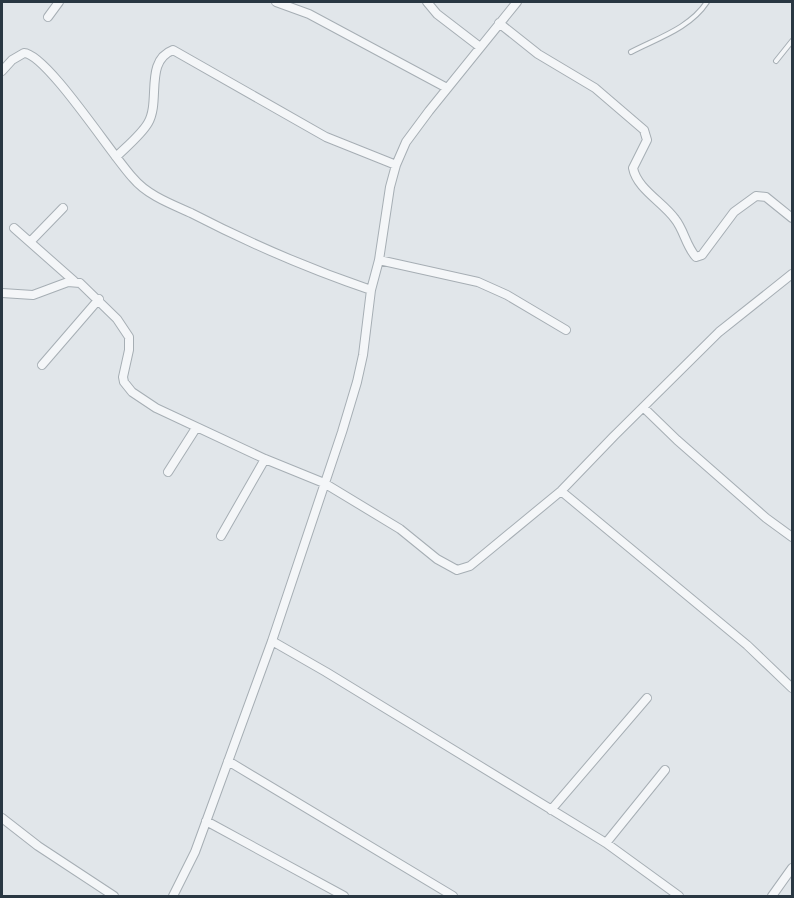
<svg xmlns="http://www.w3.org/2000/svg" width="794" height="898" viewBox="0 0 794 898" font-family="Rubik,sans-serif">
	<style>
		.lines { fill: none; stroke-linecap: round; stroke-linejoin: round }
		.service-casing { stroke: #a6aeb4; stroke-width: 6 }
		.minor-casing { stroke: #a6aeb4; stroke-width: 10 }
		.service { stroke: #f4f6f8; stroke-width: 4 }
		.minor { stroke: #f4f6f8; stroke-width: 8 }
	</style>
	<rect width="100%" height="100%" fill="#e1e6ea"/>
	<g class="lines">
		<defs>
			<path id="service" d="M631 52C658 38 690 28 707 2
				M776 61 792 41"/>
			<path id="minor" d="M276 2 309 14 447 88
				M427 2 437 14 480 47
				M48 17 59 2
				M499 23 538 54 595 88 644 130 647 140 633 168C637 189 663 202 675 219 684 230 686 246 696 257L702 255 734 212 756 196 766 197 792 218
				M2 71 12 60 24 53C47 54 113 157 133 178 147 195 171 204 191 213 249 243 309 269 371 290
				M116 157C126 147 141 135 148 123 161 101 144 61 173 50L326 137 396 165
				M14 228 74 281
				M30 242 63 208
				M379 260 478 282 507 295 566 330
				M2 293 33 295 68 282 80 283 117 319 129 337V350L123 377 124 382 132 392 156 408 265 459 324 483 400 529 437 559 457 570 470 566 561 491 614 436 719 332 792 274
				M42 365 99 299
				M644 408 677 440 766 518 792 537
				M168 472 196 428
				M561 491 747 645 792 688
				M221 536 265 459
				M272 641 326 672 606 843 679 896
				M228 761 453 896
				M551 810 647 698
				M2 818 38 846 114 896
				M206 821 344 896
				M606 843 665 770
				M173 896 195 852 218 789 272 641 342 432 357 382 363 355 371 290 379 260 390 187 396 165 406 142 429 111 517 2
				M772 896 792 868"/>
		</defs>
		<use href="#service" class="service-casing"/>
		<use href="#minor" class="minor-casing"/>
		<use href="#service" class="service"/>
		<use href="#minor" class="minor"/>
	</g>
	<rect width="794" height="898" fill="none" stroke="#293742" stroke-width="6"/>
</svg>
